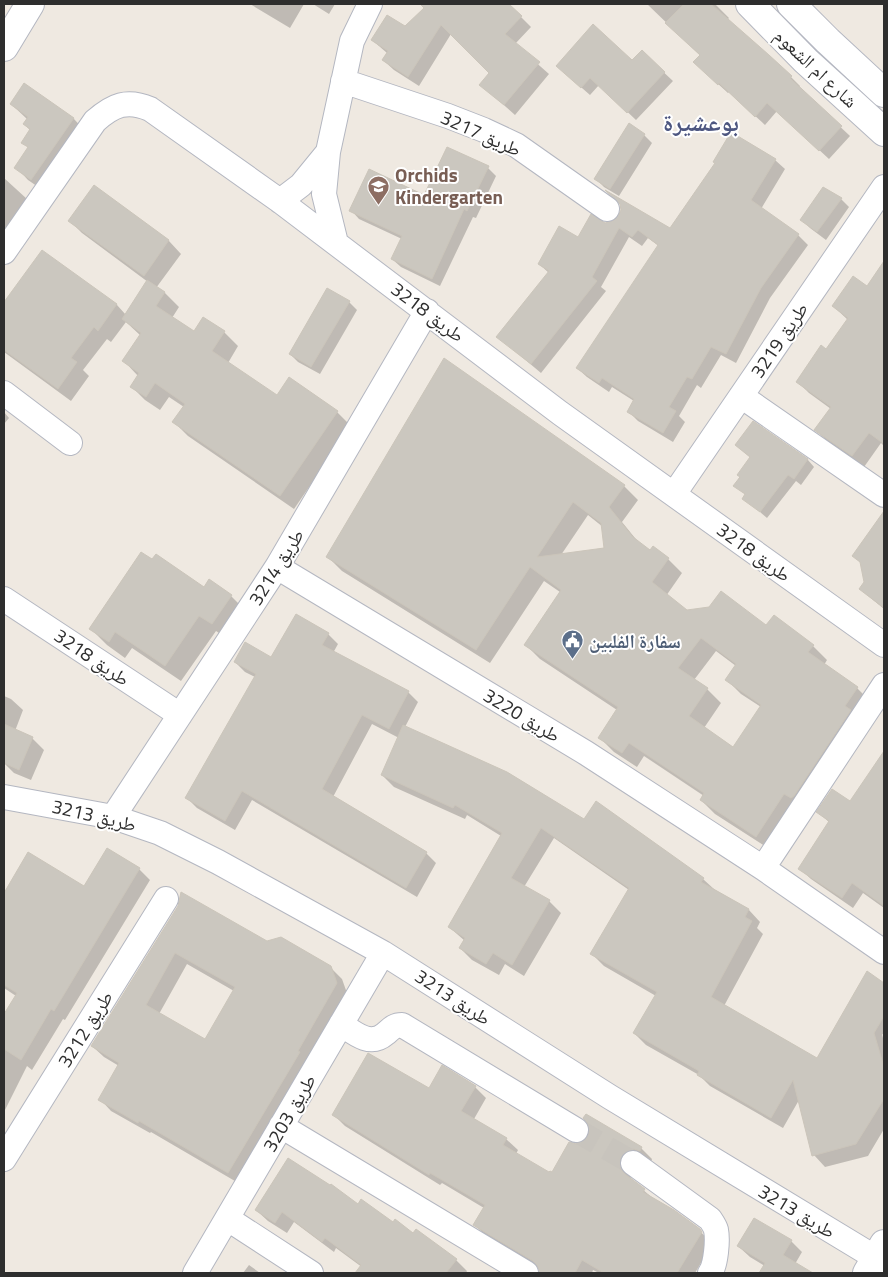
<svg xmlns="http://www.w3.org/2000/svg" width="888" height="1277" viewBox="0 0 888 1277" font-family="'Titillium Web','Noto Naskh Arabic',sans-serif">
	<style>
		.shadow { fill: #0003; fill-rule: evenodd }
		.building { fill: #cbc7bf; stroke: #cbc5ba; fill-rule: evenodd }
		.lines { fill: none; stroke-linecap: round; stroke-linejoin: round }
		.street-tunnel { stroke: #c8c4bd; stroke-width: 24; stroke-dasharray: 24 12; stroke-linecap: butt }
		.street-casing { stroke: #b4b7c1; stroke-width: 26 }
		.secondary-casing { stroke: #b4b7c1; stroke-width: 30 }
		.street { stroke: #fff; stroke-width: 24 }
		.secondary { stroke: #fff; stroke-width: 28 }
		.labels { text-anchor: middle; stroke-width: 4; stroke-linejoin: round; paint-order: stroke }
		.street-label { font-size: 19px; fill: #2e2e2e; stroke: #fff }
		.education-label { font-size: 19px; font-weight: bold; fill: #785e54; stroke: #fff; text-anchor: start }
		.service-label { font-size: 19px; font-weight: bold; fill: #4e5e75; stroke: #fff; text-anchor: start }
		.district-label { font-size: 24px; font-weight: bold; fill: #4d5680; stroke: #fff }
	</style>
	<rect width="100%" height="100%" fill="#efe9e1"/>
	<path class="shadow" d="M250 4H304L290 28Z
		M313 4H335L329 14Z
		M429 4H508L531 27 515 44 549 74 515 115 481 85 491 73 451 34 419 86 394 70 383 60 387 53 372 40 406 28Z
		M647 4H715L729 18 727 20 791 77 800 86 799 88 850 136 829 159 777 111 765 125 729 92 728 93 704 71 701 56Z
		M642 52 673 81 636 120 599 85 590 95 566 74 632 62Z
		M24 85 74 119 86 132 44 191 28 180 16 167 29 148 23 142 31 131 24 124 27 119 11 104Z
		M644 135 652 143 619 196 604 187 596 179Z
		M775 160 785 169 761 209 798 235 808 245 770 298 736 363 721 355 701 388 697 385 679 416 685 422 673 442 638 421 628 411 634 401 612 387 609 392 587 377 577 368 659 246 648 238 642 246 629 237 601 287 606 291 541 373 498 337 549 273 539 264 578 238 605 224 670 229Z
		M488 168 496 176 476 218 473 217 440 286 401 267 392 259 402 239 359 219 351 210 425 196Z
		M4 178 27 199 4 232Z
		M94 187 169 241 181 254 156 288 165 293 179 307 172 318 194 333 203 318 224 332 238 346 228 363 277 397 337 412 351 426 294 509 188 436 174 422 184 407 169 397 160 410 145 400 131 386 138 376 124 361 141 336 126 322 111 342 107 339 83 370 89 376 71 401 4 352V303L42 252 117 305 126 315 148 282 82 233 70 221Z
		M841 199 849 207 826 240 810 228 802 220Z
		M884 264V446L881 443 864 467 827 441 816 430 831 409 809 393 797 381 826 351 848 320 833 306 867 287Z
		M349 302 357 310 320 374 298 362 290 354Z
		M4 412 9 418 4 424Z
		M753 423 808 460 814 467 801 485 796 481 767 518 744 498 746 495 735 485 751 458 736 445Z
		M624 486 638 500 622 522 639 543 650 552 653 548 668 559 682 573 666 596 687 611 767 627 813 646 827 660 824 665 857 688 871 702 771 850 715 814 701 800 704 796 644 756 637 767 614 752 600 738 617 710 540 659 526 645 560 592 544 581 490 663 342 571 328 557ZM588 515 603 527 606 549 561 555ZM716 651 736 666 727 680 741 694 761 707 734 748 704 728 721 703 707 689 694 680Z
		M884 515V609L860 589 865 583 862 564 854 556Z
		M204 589 231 596 247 612 228 639 216 631 181 681 132 648 125 658 107 645 90 628Z
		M328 634 338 644 333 653 408 692 418 702 405 727 584 820 703 879 715 890 749 910 760 922 757 928 763 934 724 1006 818 1060 868 973 884 984V1035L882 1034 884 1042V1129L868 1156 825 1167 814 1155 799 1100 783 1128 710 1086 699 1075 646 1045 634 1033 656 996 604 966 592 954 629 890 554 838 524 887 549 901 561 913 524 976 505 964 499 975 472 960 460 948 465 941 449 927 501 836 467 815 465 819 394 787 382 775 399 738 372 724 333 797 426 853 436 863 417 897 252 800 235 830 197 808 187 798 255 677 245 672 235 662 272 659Z
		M4 696 11 699 23 710 15 731 32 738 44 750 31 780 14 773 4 763Z
		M884 753V908L863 893 853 908 811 879 800 869 830 823 818 812 850 802Z
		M29 854 84 887 139 869 150 880 65 1020 63 1019 32 1070 27 1066 4 1112V1017L16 996 4 988V895Z
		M179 907 330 967 342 979 348 996 240 1184 151 1132 150 1133 111 1111 100 1099 119 1066 104 1057 92 1046ZM187 964 234 991 205 1041 159 1014Z
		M475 1087 486 1098 474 1119 506 1139 518 1150 516 1154 550 1174H553L576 1145 641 1148 652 1159 651 1162 630 1173 631 1180 654 1199 699 1230 712 1244 695 1273H599L593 1270 592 1273H541L540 1269 486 1236 475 1225 484 1208 442 1183 440 1185 345 1126 334 1115 429 1090Z
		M358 1206 393 1223 456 1260 467 1271 466 1273H370L336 1248 334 1252 294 1222 287 1233 268 1221 256 1210Z
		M791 1241 802 1252 795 1264 807 1273H761L765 1266 750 1257 738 1246Z
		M249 1265 260 1273H243Z"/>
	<path class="building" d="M420 4H509L522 16 505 34 540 62 504 105 479 85 489 73 441 25 408 77 382 60 388 51 371 40 387 15 405 26 424 8Z
		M684 4H711L769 55 792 76 790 78 842 126 819 151 767 103 755 117 719 83 718 85 693 62 700 55 665 23Z
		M593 24 632 60 642 50 665 72 627 113 590 78 581 88 556 66Z
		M24 83 74 118 31 180 14 168 28 147 21 143 30 129 23 124 28 117 10 104Z
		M629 123 645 134 610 189 594 179Z
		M731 132 776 159 751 200 799 234 761 288 726 354 711 347 692 379 687 377 669 407 676 411 663 433 627 412 634 399 602 378 599 383 576 368 658 245 638 230 632 237 619 228 592 277 597 281 531 364 496 337 549 271 538 264 559 226 578 237 591 214 605 223 613 221 618 216 621 210 620 204 605 190 670 228 715 163 713 162Z
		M447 147 489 166 467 211 464 209 432 279 391 259 402 236 349 211 369 169 424 195Z
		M94 185 169 240 144 276 68 221Z
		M823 187 842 198 817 232 800 220Z
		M42 250 117 304 98 331 94 327 71 358 77 362 58 389 4 350V302Z
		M884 261V444L869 433 852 456 814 430 831 407 796 382 821 345 826 349 848 318 832 306 853 276 867 286Z
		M147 280 165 292 156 306 194 331 203 317 225 331 212 351 277 395 289 377 338 411 280 496 172 422 185 404 155 383 146 397 130 387 139 373 122 361 141 333 122 319Z
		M327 288 350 301 311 367 289 354Z
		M444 358 625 485 609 507 633 537 650 550 653 546 669 558 652 582 687 610 709 607 721 591 766 625 774 615 814 645 808 652 858 687 845 706 851 710 794 796 791 798 784 794 756 837 700 800 704 793 629 743 622 753 598 738 618 707 524 645 561 590 530 567 476 650 326 557ZM573 502 601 523 604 548 537 557ZM701 638 736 664 725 680 761 705 733 747 689 716 708 688 678 668Z
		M753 421 808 459 794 479 788 475 760 512 742 499 745 494 733 486 740 477 737 475 750 457 735 445Z
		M884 511V608L859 589 864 582 860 562 852 556Z
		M141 552 152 559 156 554 204 587 209 579 232 595 212 624 199 616 165 666 115 632 109 642 89 629Z
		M296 614 329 633 322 645 409 691 389 729 362 715 322 789 427 852 406 888 242 791 225 821 185 798 256 674 234 662 245 642 271 657Z
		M4 724 33 737 19 770 4 763Z
		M403 725 507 772 584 819 596 801 704 878 701 882 749 909 745 917 752 921 711 997 817 1058 867 971 884 983V1016L874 1033 884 1067V1099L856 1144 812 1156 793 1080 771 1118 697 1075 699 1071 633 1033 657 992 590 954 629 888 541 828 511 878 550 900 512 965 493 953 486 964 459 948 465 938 448 927 502 833 455 805 453 808 381 775Z
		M884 751V906L852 883 842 898 798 869 829 821 816 812 832 789 850 801Z
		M107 848 140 868 54 1011 51 1009 21 1060 4 1049V1014L17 993 4 985V893L28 852 84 886Z
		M181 892 267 941 281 937 331 966 337 983 298 1051 300 1052 228 1173 139 1121 138 1123 98 1100 119 1063 91 1046 178 906ZM175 953 235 987 205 1039 146 1005Z
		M368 1053 429 1088 442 1065 476 1086 461 1111 507 1138 503 1145 549 1172 550 1171 552 1172 569 1142 576 1144 583 1142 587 1137 590 1130 588 1123 583 1118 586 1114 642 1147 640 1151 634 1149 628 1150 622 1155 619 1161 621 1169 625 1174 645 1189 643 1192 674 1210 700 1229 702 1232 677 1273H604L582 1260 575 1273H540L538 1267 533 1261 473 1225 485 1205 430 1173 429 1175 332 1115Z
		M288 1158 330 1185 331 1184 358 1204 361 1199 393 1222 395 1219 413 1233 416 1229 457 1259 446 1273H355L361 1265 325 1238 322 1242 282 1212 275 1223 255 1210Z
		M754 1218 792 1240 783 1255 813 1273H759L765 1263 737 1246Z"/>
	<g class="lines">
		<path class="street-tunnel" d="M576 1130 633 1163"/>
		<defs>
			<path id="street" d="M343 81 448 116 484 130 516 145 607 209
				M280 201 301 185 328 152
				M336 243 324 194 328 152 352 41 370 4
				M4 252 95 121C113 105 127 99 150 109L280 201 560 413 884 645
				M4 393 70 443
				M741 396 884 495
				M674 494 884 187
				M277 567 586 753 763 868 884 952
				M4 599 180 715
				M4 797 113 817 160 833 218 862 383 953 610 1097 876 1258
				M113 817 277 567 427 311
				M763 868 884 685
				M341 1024C354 1033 370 1047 385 1034 391 1029 394 1025 402 1025L576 1130
				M281 1126 526 1273
				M4 1159 166 899
				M633 1163 710 1219C712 1222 715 1226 716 1230 718 1240 716 1265 710 1273
				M228 1219 311 1273
				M195 1273 383 953"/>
			<path id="secondary" d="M750 4 806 61 884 132
				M791 4 828 41 884 93
				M4 47 30 4
				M867 1273 884 1244"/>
		</defs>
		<use href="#street" class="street-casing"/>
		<use href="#secondary" class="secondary-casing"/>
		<use href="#street" class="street"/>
		<use href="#secondary" class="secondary"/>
	</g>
	<defs>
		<symbol id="school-pin" viewBox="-11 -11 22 30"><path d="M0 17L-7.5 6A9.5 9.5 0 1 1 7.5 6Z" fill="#8d6e63" stroke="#fff"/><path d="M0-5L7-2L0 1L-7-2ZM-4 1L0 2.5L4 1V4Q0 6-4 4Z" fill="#fff"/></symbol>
		<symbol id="civic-pin" viewBox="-11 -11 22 30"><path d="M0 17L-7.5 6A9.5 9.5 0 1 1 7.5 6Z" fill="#5c6f8a" stroke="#fff"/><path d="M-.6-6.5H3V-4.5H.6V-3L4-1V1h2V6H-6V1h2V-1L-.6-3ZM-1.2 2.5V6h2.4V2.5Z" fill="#fff"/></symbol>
	</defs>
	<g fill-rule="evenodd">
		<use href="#school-pin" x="366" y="174" width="25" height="34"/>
		<use href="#civic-pin" x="560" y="628" width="25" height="34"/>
	</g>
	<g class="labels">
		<g class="street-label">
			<text transform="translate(816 68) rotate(43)" y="7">شارع ام الشعوم</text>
			<text transform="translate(481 133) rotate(24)" y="7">طريق 3217</text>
			<text transform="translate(428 312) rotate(37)" y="7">طريق 3218</text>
			<text transform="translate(779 340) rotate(-56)" y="7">طريق 3219</text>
			<text transform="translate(754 552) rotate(36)" y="7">طريق 3218</text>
			<text transform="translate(276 567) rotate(-58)" y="7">طريق 3214</text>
			<text transform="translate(92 657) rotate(34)" y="7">طريق 3218</text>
			<text transform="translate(522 715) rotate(31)" y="7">طريق 3220</text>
			<text transform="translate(94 815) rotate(13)" y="7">طريق 3213</text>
			<text transform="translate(453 997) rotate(33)" y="7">طريق 3213</text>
			<text transform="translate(85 1029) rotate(-58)" y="7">طريق 3212</text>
			<text transform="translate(289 1113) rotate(-60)" y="7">طريق 3203</text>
			<text transform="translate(797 1211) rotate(31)" y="7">طريق 3213</text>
		</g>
		<g class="education-label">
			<text x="395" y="182">Orchids<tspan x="395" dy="22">Kindergarten</tspan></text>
		</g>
		<g class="service-label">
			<text x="589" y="648">سفارة الفلبين</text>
		</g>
		<g class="district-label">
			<text x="701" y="131">بوعشيرة</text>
		</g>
	</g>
	<rect width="888" height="1277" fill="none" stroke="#2e2e2e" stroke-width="10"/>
</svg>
